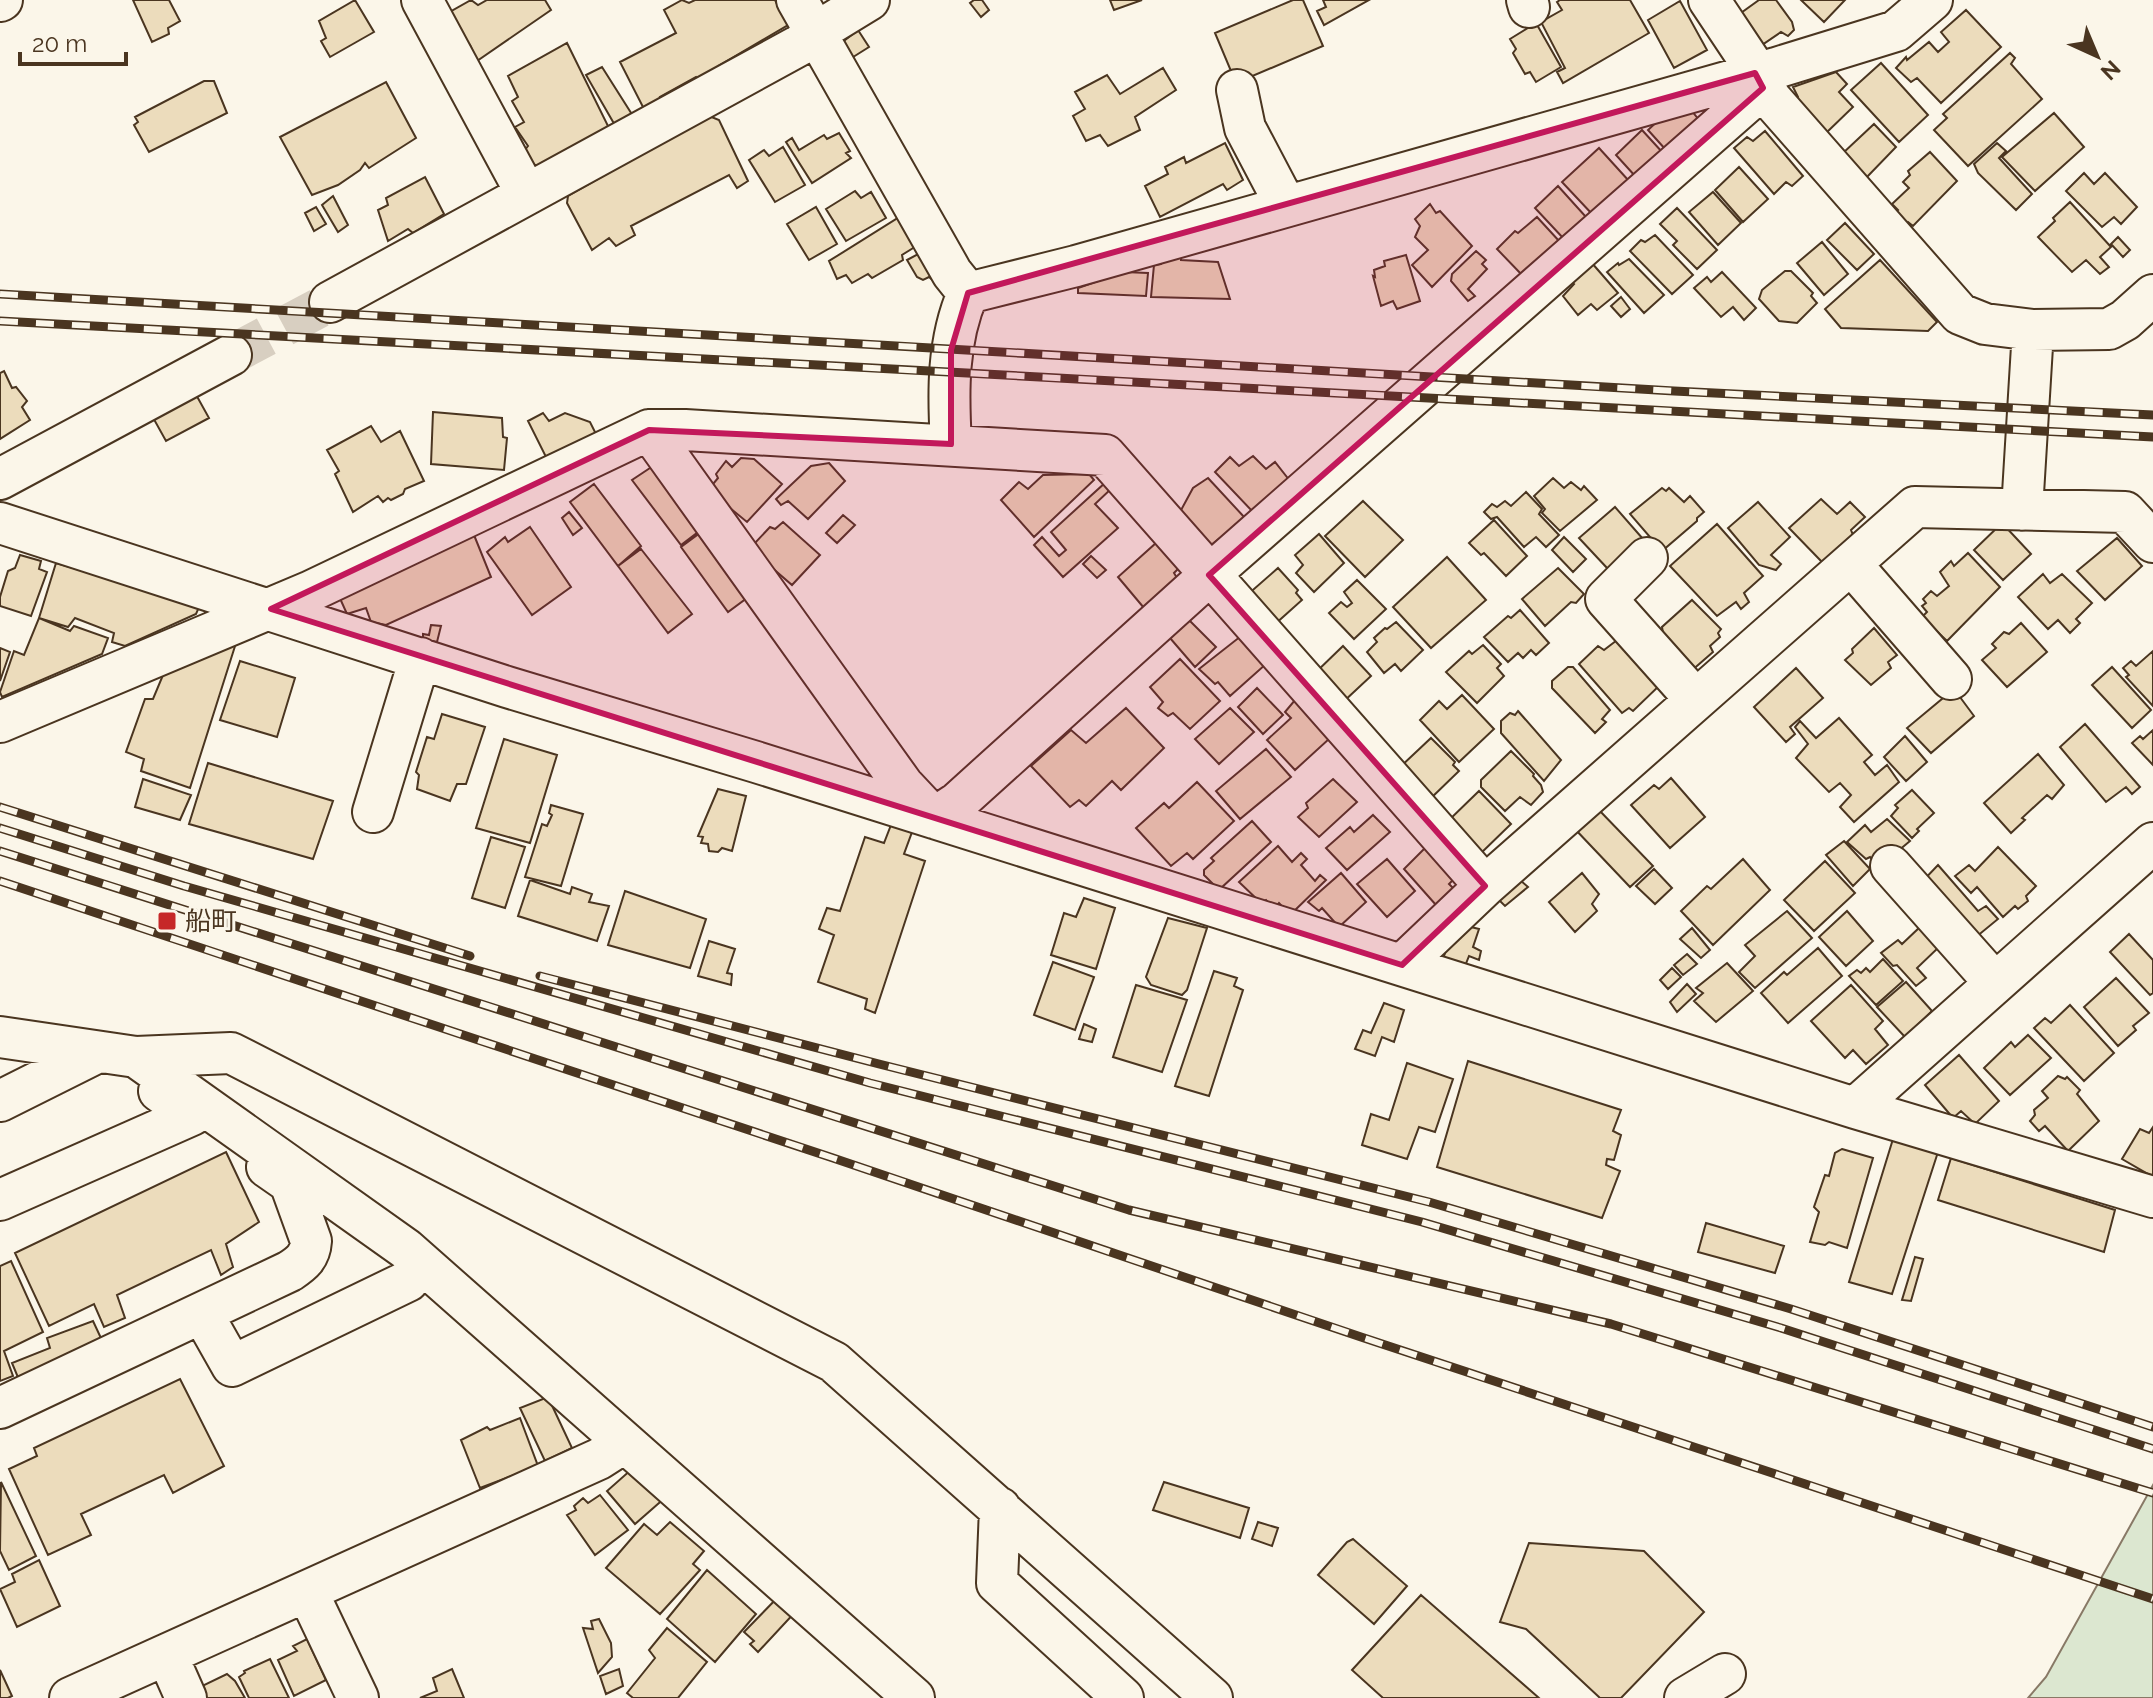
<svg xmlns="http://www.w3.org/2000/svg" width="2153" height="1698" viewBox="0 0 2153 1698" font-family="Raleway,'Noto Sans JP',sans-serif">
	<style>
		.green { fill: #dce7d0; stroke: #887966; stroke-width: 2 }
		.building { fill: #ecdcbc; stroke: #4a3520; stroke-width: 2 }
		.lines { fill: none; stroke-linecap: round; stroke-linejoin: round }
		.minor-tunnel { stroke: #d8cfc1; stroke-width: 40; stroke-dasharray: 40 20; stroke-linecap: butt }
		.minor-casing { stroke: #4a3520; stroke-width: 44 }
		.minor { stroke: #fbf6e9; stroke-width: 40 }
		.rail-casing { stroke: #4a3520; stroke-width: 9 }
		.rail { stroke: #fbf6e9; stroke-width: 6; stroke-dasharray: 18; stroke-linecap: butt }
		.marked { fill: #c2185b; fill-opacity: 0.2; stroke: #c2185b; stroke-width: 6; stroke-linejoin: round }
		.poi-dot { fill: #c62828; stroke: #fbf6e9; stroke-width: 3 }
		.labels { text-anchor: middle; stroke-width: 6; stroke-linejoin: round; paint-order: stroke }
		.poi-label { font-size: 26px; fill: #4a3520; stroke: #fbf6e9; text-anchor: start }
	</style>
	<rect width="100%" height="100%" fill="#fbf6e9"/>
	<path class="green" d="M2153 1485V1698H2028L2046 1677Z"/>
	<path class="building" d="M133 0H169L180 21 168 28 169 34 152 42Z
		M355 0 374 32 330 57 321 41 326 38 319 21Z
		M471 0 478 5 487 0H545L551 10 477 61 470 45 461 49 448 13Z
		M682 0 689 3 695 0H775L788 25 720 65 724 68 700 81 696 77 660 97 662 101 644 109 620 62 676 33 664 10Z
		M974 0H982L989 10 981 17 970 3Z
		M1110 0H1142L1114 10Z
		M1293 0H1303L1323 46 1236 83 1215 33Z
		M1323 0H1369L1324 25 1317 11 1326 7Z
		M1560 0H1630L1649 33 1563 83 1557 72 1565 68 1541 22 1562 10 1557 2Z
		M1759 0H1776L1792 22 1794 30 1788 36 1781 32 1756 49 1734 18Z
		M1801 0H1845L1824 22Z
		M1680 1 1707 50 1674 68 1648 20Z
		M1966 10 2001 47 1941 103 1917 78 1911 82 1896 68 1906 57 1907 60 1929 42 1938 52 1949 42 1941 32Z
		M1536 23 1561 67 1536 82 1530 72 1525 74 1513 53 1516 49 1510 39Z
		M858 30 869 47 850 59 840 44Z
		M567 43 609 128 535 168 524 151 528 146 515 127 524 122 512 101 518 97 508 76Z
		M2010 53 2015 58 2011 64 2042 99 1968 166 1934 130 1947 118 1943 114Z
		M1881 63 1928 115 1899 142 1851 90Z
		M602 67 633 116 616 127 586 75Z
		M1163 68 1176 90 1135 117 1140 130 1108 146 1100 135 1086 141 1073 116 1085 109 1075 92 1107 75 1120 94Z
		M1836 72 1847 84 1839 92 1853 107 1825 134 1794 100 1798 97 1793 87Z
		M204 81H214L227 113 149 152 134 125 138 122 135 117Z
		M386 82 416 138 369 168 365 163 360 170 338 185 312 195 280 137Z
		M1691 110 1699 120 1666 150 1648 130 1661 118Z
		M2054 113 2084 147 2035 191 2002 157Z
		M709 116 719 120 748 181 737 188 729 175 631 226 635 235 616 246 609 238 592 250 567 203 568 196Z
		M1874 124 1896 147 1866 178 1843 153Z
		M1642 130 1663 153 1636 177 1616 155Z
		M1765 131 1803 176 1792 186 1786 182 1774 194 1734 148 1747 137 1753 141Z
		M839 133 850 151 846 153 851 158 812 183 786 142 792 138 799 150 824 135 827 139Z
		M1225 143 1243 180 1227 190 1223 184 1160 217 1145 186 1168 174 1165 167 1184 157 1186 163Z
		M1997 143 2006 151 1999 158 2032 194 2016 210 1978 173 1974 164Z
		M783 147 805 185 775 202 749 160 764 150 769 156Z
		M1599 148 1629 181 1593 215 1562 182Z
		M1930 152 1957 181 1913 226 1908 222 1902 227 1892 216 1898 210 1892 204 1909 188 1903 182 1910 175 1908 171Z
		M1739 167 1768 199 1743 222 1715 190Z
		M2084 173 2094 184 2105 173 2137 207 2121 224 2114 217 2102 227 2066 191Z
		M425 177 444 214 413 233 408 229 388 241 378 210 388 205 386 198Z
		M1558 186 1586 217 1564 239 1535 208Z
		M855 191 861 198 871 192 886 218 846 241 826 209Z
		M1713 192 1741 223 1718 245 1689 212Z
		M333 196 348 225 338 232 322 205Z
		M2070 202 2111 247 2100 257 2109 267 2100 274 2086 260 2072 272 2038 237 2055 221 2053 218Z
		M1430 204 1436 213 1440 211 1472 246 1432 287 1412 265 1428 250 1415 237 1420 226 1415 219Z
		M316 207 326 224 314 231 305 213Z
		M816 207 837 244 809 260 787 224Z
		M1677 208 1717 250 1697 269 1673 245 1677 241 1660 224Z
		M901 216 918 245 902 255 903 260 872 278 868 274 852 283 846 275 837 279 829 261Z
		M1537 217 1560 242 1523 276 1497 249 1515 231 1518 233Z
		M1845 223 1874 254 1857 270 1827 240Z
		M1655 235 1693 275 1672 294 1630 251 1641 240 1645 242Z
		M2118 237 2130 250 2123 257 2111 244Z
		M1822 242 1848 274 1824 295 1797 263Z
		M1476 251 1486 260 1482 264 1487 269 1468 289 1475 296 1468 301 1451 281 1452 274Z
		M922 252 935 282 929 277 923 280 917 277 907 260Z
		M1406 255 1420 301 1397 309 1393 301 1381 306 1373 276 1375 277 1374 270 1385 266 1384 261Z
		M1181 257V260L1218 262 1230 299 1151 297 1154 265 1161 264 1166 258Z
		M1629 259 1664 295 1644 313 1607 272 1618 263 1619 265Z
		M1880 260 1937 322 1928 331 1841 328 1825 309Z
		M1591 262 1618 293 1597 310 1591 304 1578 315 1563 296 1574 284 1568 279Z
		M1785 271H1791L1813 293 1811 296 1817 303 1797 323 1779 321 1759 299 1762 290Z
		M1124 272 1148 273 1146 296 1078 293V288Z
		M1722 272 1756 308 1744 320 1733 307 1721 317 1694 288 1707 277 1711 282Z
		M1621 297 1630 309 1621 317 1611 306Z
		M4 371 12 388 16 387 27 401 22 407 30 420 0 439V373Z
		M194 391 209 418 166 441 151 414Z
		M433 412 502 418 503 437 507 438 504 470 431 464Z
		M543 413 549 421 565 413 590 422 597 436 548 461 528 421Z
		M371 426 381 442 400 431 424 481 405 489 403 494 391 500 388 498 383 502 378 496 353 512 335 474 339 471 327 450Z
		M1253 456 1266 469 1275 462 1290 481 1253 512 1215 472 1230 457 1239 466Z
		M741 458 754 459 782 484 747 522 708 490 718 478 716 474 726 461 732 467Z
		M829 463 845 481 808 519 788 501 781 505 776 499 811 466Z
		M656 464 702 529 681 545 632 480Z
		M1089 474 1094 480 1034 537 1001 500 1019 482 1028 489 1043 475Z
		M1208 478 1245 518 1210 546 1180 512 1193 488Z
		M1553 478 1564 488 1571 482 1581 490 1584 486 1597 500 1560 531 1542 513 1545 509 1534 496Z
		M1106 482 1112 488 1095 504 1118 528 1063 577 1034 545 1042 537 1059 556 1066 550 1051 532Z
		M594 484 641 546 618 566 570 502Z
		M1662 488 1666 491 1669 488 1684 502 1690 496 1704 512 1697 518V521L1662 551 1630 514Z
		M1526 492 1542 509 1539 514 1559 535 1546 547 1536 537 1524 547 1497 517 1491 519 1484 512 1492 504 1497 507 1505 501 1511 506Z
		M1821 499 1837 514 1850 502 1865 517 1851 530 1853 535 1823 563 1789 528Z
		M1363 501 1403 540 1365 577 1325 536Z
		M1758 502 1790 537 1771 555 1781 564 1776 570 1759 565 1728 528Z
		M1615 507 1643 539 1608 569 1579 538Z
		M569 512 582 528 573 535 562 518Z
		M843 515 855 525 837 543 826 533Z
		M1494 520 1527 556 1506 576 1484 553 1481 555 1469 543Z
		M783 522 820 555 792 585 756 554 754 544 770 527 775 529Z
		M2002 523 2031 554 2003 580 1974 550Z
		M1717 524 1763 576 1744 593 1749 602 1741 609 1736 602 1717 616 1670 566Z
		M530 527 571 587 532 615 487 552 505 537 508 542Z
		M704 530 751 595 728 612 681 547Z
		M1319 534 1344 563 1314 592 1296 573 1303 565 1295 555Z
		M474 535 491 577 386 625 371 622 366 608 347 614 338 594Z
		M1564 537 1586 559 1573 572 1552 550Z
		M2117 538 2142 566 2105 600 2077 571Z
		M1156 543 1179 568 1174 573 1177 578 1144 608 1118 577Z
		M641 549 692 614 668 633 618 566Z
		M1968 553 2000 587 1947 641 1922 617 1927 612 1922 606 1926 603 1923 599 1931 591 1937 596 1949 586 1940 572 1951 561 1954 566Z
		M20 555 41 561 39 569 47 572 31 616 0 606V597L8 571 15 568Z
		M1091 556 1106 570 1097 578 1083 564Z
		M1447 557 1486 600 1431 648 1393 607Z
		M56 563 200 605 196 614 125 646 112 642 114 633 75 618 68 627 39 618Z
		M1278 568 1298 590 1296 593 1302 600 1274 625 1246 596Z
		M1558 568 1584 594 1576 603 1571 602 1545 626 1522 599Z
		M2043 574 2050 583 2062 574 2092 603 2076 619 2080 623 2070 633 2058 620 2048 629 2018 597Z
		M1357 580 1386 609 1354 639 1329 613 1341 602 1347 607 1352 603 1344 592Z
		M1692 600 1721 629 1718 633 1720 637 1710 646 1713 652 1690 672 1663 633 1662 627Z
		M1520 610 1549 643 1536 655 1531 650 1523 658 1518 653 1508 662 1484 637 1508 616 1511 618Z
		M39 618 70 631 74 626 108 638 102 654 2 697 0 692 14 651 24 655Z
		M1189 620 1216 647 1195 667 1170 638Z
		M1396 622 1423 650 1401 671 1395 664 1384 673 1367 652 1377 642 1374 638 1385 628 1387 629Z
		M2021 623 2047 652 2007 687 1982 660 1996 648 1992 644 2004 632 2009 634Z
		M431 625 441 626 437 642 423 640V634L429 635Z
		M1874 628 1897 655 1888 662 1891 668 1871 685 1845 660 1853 653 1852 649Z
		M1241 636 1266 664 1230 696 1218 682 1215 684 1199 669Z
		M1621 637 1661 684 1633 711 1629 708 1622 713 1579 664 1598 646 1604 650Z
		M236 643 190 788 141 771 144 759 126 752 145 699H153L163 675Z
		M1483 645 1501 664 1497 668 1504 676 1477 703 1446 672 1469 651 1472 654Z
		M1343 646 1371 676 1342 703 1314 674Z
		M0 648 10 652 0 681Z
		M2153 651V706L2126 677 2129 675 2123 668 2131 661 2136 666Z
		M1180 659 1220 701 1190 729 1173 713 1168 716 1158 708 1163 702 1150 687Z
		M240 661 295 678 277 737 220 720Z
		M1568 667H1573L1610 710 1602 719 1606 722 1595 733 1552 688V681Z
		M2112 667 2151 710 2132 728 2092 685Z
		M1796 668 1823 698 1790 727 1795 734 1786 742 1754 707Z
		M1257 688 1283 715 1263 734 1238 707Z
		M1954 689 1974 716 1931 753 1907 728Z
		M1462 695 1494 729 1459 762 1420 720 1439 701 1447 709Z
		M1295 700 1329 739 1295 770 1267 740 1291 718 1285 712Z
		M1126 708 1164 748 1121 790 1112 781 1086 806 1079 800 1070 807 1031 766 1071 730 1086 743Z
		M1230 708 1254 732 1219 764 1195 739Z
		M1518 711 1561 760 1544 781 1501 733V721L1510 713 1515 715Z
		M442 714 485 727 466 784H457L450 801 417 789 419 775 416 772 427 737 434 739Z
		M1839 718 1872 755 1864 762 1875 775 1887 765 1899 782 1854 822 1840 807 1851 795 1840 783 1829 792 1796 758 1808 744 1795 727 1800 721 1816 738Z
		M2085 724 2140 787 2132 794 2126 787 2106 802 2060 747Z
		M2153 730V765L2132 743 2140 736 2143 739Z
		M1905 736 1927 762 1906 781 1884 757Z
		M1431 738 1455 762 1453 765 1459 771 1429 800 1398 769Z
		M504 739 557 755 530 843 476 828Z
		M1266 749 1291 777 1240 819 1216 791Z
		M1511 751 1534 774 1533 776 1541 785 1543 792 1531 805 1520 797 1505 811 1481 787V780Z
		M2038 754 2064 785 2052 799 2047 795 2022 818 2025 820 2011 833 1984 803Z
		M208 763 333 801 313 859 189 824Z
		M1671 778 1705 817 1670 848 1631 805 1654 785 1659 789Z
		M143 779 191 795 180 820 135 807Z
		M1333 779 1357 802 1319 837 1298 817 1308 808 1306 803Z
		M1197 782 1234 821 1193 859 1187 853 1171 866 1136 828 1164 803 1169 808Z
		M718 789 746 796 732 851 722 848 718 852 709 851 708 844 701 843 703 837 698 836Z
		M1912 790 1934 813 1917 829 1919 831 1912 838 1891 816 1898 808 1895 805Z
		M1479 791 1511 824 1478 856 1447 822Z
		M551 805 583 814 561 886 525 877 542 824 547 826 552 815 549 813Z
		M1598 809 1653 866 1630 887 1574 828Z
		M1373 815 1390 832 1347 870 1326 848 1350 827 1354 832Z
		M1887 819 1910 841 1886 861 1876 864 1870 857 1866 859 1847 842 1865 825 1871 832Z
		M1252 821 1271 842 1221 888 1215 886 1204 875V870L1214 861 1211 858Z
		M891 825 912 832 904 854 925 861 875 1013 865 1009 867 999 818 982 834 935 819 929 827 908 840 911 865 837 884 843Z
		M491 837 525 847 505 908 472 898Z
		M1844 841 1870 869 1853 886 1826 855Z
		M1278 846 1292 862 1301 853 1307 859 1301 865 1315 881 1320 875 1326 880 1290 915 1279 903 1274 909 1266 900 1261 903 1239 882Z
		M1427 846 1454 879 1449 884 1454 889 1436 905 1404 869Z
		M1998 847 2036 886 2026 896 2028 901 2018 909 2015 906 2003 917 1977 887 1971 893 1955 876 1969 865 1975 871Z
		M1387 859 1415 891 1387 917 1357 884Z
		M1743 859 1770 890 1713 945 1681 911 1707 886 1711 889Z
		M1825 861 1855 893 1814 931 1784 900Z
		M1938 865 1978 911 1986 906 1998 919 1970 942 1918 886Z
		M1654 869 1672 888 1655 904 1636 886Z
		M1341 873 1366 902 1339 927 1322 908 1319 911 1308 902Z
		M1582 873 1599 894 1592 904 1597 911 1575 932 1549 902Z
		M530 880 570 894 572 887 592 894 589 902 609 906 597 941 518 916Z
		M1520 880 1528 887 1505 906 1498 899Z
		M625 891 706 919 690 968 608 945Z
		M1084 898 1115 908 1096 969 1051 955 1064 913 1076 917Z
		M1787 911 1812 938 1755 988 1739 972 1755 956 1745 945Z
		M1847 911 1873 941 1846 966 1819 937Z
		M1168 918 1207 928 1187 990 1182 995 1151 985 1146 977Z
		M1467 926 1479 929 1473 947 1481 951 1479 960 1469 956 1465 966 1443 959 1453 930 1465 932Z
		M1920 927 1939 947 1917 968 1926 978 1916 986 1897 965 1893 966 1881 953 1898 940 1902 944Z
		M1692 928 1710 950 1701 958 1680 939Z
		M2129 934 2153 960V993L2150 995 2110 952Z
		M709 941 735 949 727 973 732 974 731 985 698 976Z
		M1818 948 1842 976 1788 1023 1761 993 1784 972 1787 975Z
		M1687 954 1697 964 1683 975 1674 965Z
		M1883 959 1903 981 1876 1005 1849 976 1857 970 1861 973 1866 968 1870 972Z
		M1053 962 1094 977 1075 1030 1034 1015Z
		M1727 963 1753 991 1716 1022 1694 1001 1703 993 1696 988Z
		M1672 968 1681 977 1668 989 1660 980Z
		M1214 971 1237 978 1234 986 1243 990 1209 1096 1175 1086Z
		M2116 978 2149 1013 2133 1026 2136 1030 2118 1046 2084 1007Z
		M1906 982 1932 1011 1905 1037 1877 1007Z
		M1687 984 1696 994 1677 1012 1670 1002Z
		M1136 985 1187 1000 1162 1072 1113 1057Z
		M1851 985 1883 1021 1875 1029 1888 1045 1866 1064 1853 1050 1845 1058 1811 1021Z
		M1384 1003 1404 1010 1394 1042 1382 1037 1375 1056 1355 1049 1363 1030 1371 1033Z
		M2070 1005 2114 1053 2084 1081 2034 1028 2045 1018 2051 1023Z
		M1084 1024 1096 1029 1092 1042 1079 1039Z
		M2028 1035 2051 1058 2010 1095 1984 1068 2011 1042 2015 1047Z
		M1959 1055 1999 1101 1975 1124 1961 1111 1953 1118 1925 1085Z
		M1468 1061 1621 1110 1613 1131 1621 1135 1614 1160 1607 1159 1606 1165 1620 1171 1602 1218 1437 1167Z
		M1407 1063 1453 1079 1435 1132 1419 1127 1407 1159 1362 1145 1371 1114 1389 1120Z
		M2058 1076 2065 1079 2067 1077 2080 1090 2077 1094 2099 1121 2068 1151 2045 1126 2039 1131 2030 1121 2035 1115 2034 1110 2048 1098 2042 1091Z
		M2153 1127V1177L2122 1159 2140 1129 2149 1133Z
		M1893 1139 1938 1152 1892 1294 1849 1282Z
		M1842 1149 1873 1158 1847 1248 1829 1242 1825 1245 1810 1242 1819 1212 1814 1207 1825 1175 1829 1176 1835 1153Z
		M226 1152 259 1222 226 1244 233 1267 221 1275 211 1250 117 1295 125 1318 104 1327 94 1304 49 1326 15 1253Z
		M1951 1158 2115 1210 2104 1252 1938 1200Z
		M1706 1223 1784 1246 1775 1273 1698 1252Z
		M1915 1257 1923 1259 1911 1301 1902 1300Z
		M11 1261 43 1332 4 1351 13 1376 0 1381V1266Z
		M93 1321 107 1351 24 1392 12 1363 50 1348 47 1338Z
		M180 1379 224 1466 173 1493 164 1475 81 1514 91 1535 48 1555 9 1469 37 1456 34 1448Z
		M548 1397 572 1448 545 1461 520 1408Z
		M520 1418 538 1466 480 1488 461 1440 487 1427 490 1430Z
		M633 1468 667 1496 635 1524 607 1491Z
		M1 1482 36 1556 9 1570 0 1551Z
		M1164 1482 1249 1508 1240 1538 1153 1510Z
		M600 1495 628 1530 595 1555 567 1515 576 1510 574 1506 583 1498 588 1503Z
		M670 1522 704 1551 693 1564 700 1570 660 1614 606 1568 644 1524 657 1535Z
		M1258 1522 1278 1528 1272 1546 1252 1539Z
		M1353 1539 1407 1586 1374 1624 1318 1575 1347 1542Z
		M1529 1543 1644 1551 1704 1612 1621 1698H1600L1526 1629 1500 1622Z
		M39 1560 60 1606 17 1627 0 1589 15 1582 12 1574Z
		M707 1570 756 1614 715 1662 667 1619Z
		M782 1593 798 1609 758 1652 750 1644 754 1641 744 1632Z
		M1421 1595 1539 1698H1383L1352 1670Z
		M599 1619 611 1643 612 1657 598 1673 583 1628 593 1629 591 1621Z
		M667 1628 707 1662 678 1698H633L627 1693 655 1658 649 1650Z
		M307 1639 326 1680 294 1696 278 1660 297 1651 293 1646Z
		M270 1659 289 1698H249L239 1677 245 1673 244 1671Z
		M452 1669 464 1698H420L437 1691 433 1678Z
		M619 1669 623 1686 606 1694 600 1676Z
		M0 1670 12 1696 8 1698H0Z
		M227 1674 235 1681 245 1698H203L202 1686Z"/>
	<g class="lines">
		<path class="minor-tunnel" d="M231 355 330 302"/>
		<defs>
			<path id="minor" d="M422 0 526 193
				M797 0 952 273 968 293 1076 266 1776 68 1896 31 1932 0
				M1527 0 1529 7
				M1709 0 1749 60 1771 99 1960 314 1985 324 2033 330 2109 329 2125 320 2153 295
				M0 1 2 0
				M1237 90 1245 128 1286 206
				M330 302 800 45 815 33 869 0
				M649 430 903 785 934 818 957 803 1225 561 1763 88
				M951 444C948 393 947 341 968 293
				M0 479 231 355
				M2022 510 2033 330
				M0 523 507 687 756 762 1855 1108 2153 1197
				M1647 558 1606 599 1696 700
				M1851 564 1951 679
				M0 722 309 592 649 430H685L1105 455 1485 886
				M373 812 420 658
				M1891 866 1995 983
				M1402 965 1485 886 1915 507 2125 512 2153 542
				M0 1037 136 1057 406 1249 914 1698
				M136 1057 231 1053 834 1362 1212 1698
				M0 1101 98 1052
				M1855 1108 2153 843
				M0 1200 192 1115 159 1091
				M202 1313 232 1366 408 1281
				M0 1408 290 1271C302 1263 310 1257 311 1241L290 1183 267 1167
				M1000 1508 997 1583 1123 1698
				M307 1591 358 1698
				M167 1655 186 1698
				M70 1698 599 1459 624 1443
				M1685 1698 1725 1674"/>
		</defs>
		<use href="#minor" class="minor-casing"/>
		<use href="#minor" class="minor"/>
		<defs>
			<path id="rail" d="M0 294 1674 391 2153 415
				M0 321 2153 437
				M0 807 470 956
				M0 828 184 886 870 1083 1422 1222 1781 1328 2153 1449
				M0 851 1129 1210 1611 1324 2153 1493
				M0 881 833 1158 1361 1337 2153 1599
				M540 976 879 1064 1429 1202 1791 1309 2153 1427"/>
		</defs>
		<use href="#rail" class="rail-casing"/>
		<use href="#rail" class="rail"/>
	</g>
	<path class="marked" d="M1755 73 1763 88 1209 575 1485 886 1402 965 271 609 649 430 951 444V350L968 293Z"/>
	<rect class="poi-dot" x="157" y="911" width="20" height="20" rx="4"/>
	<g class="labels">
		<g class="poi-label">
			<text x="185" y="930">船町</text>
		</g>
	</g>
	<g transform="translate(2097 56) rotate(136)" stroke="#fbf6e9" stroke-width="6" paint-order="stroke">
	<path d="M0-6L14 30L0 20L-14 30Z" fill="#4a3520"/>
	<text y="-12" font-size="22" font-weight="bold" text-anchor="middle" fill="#4a3520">N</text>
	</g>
	<path d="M20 52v12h106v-12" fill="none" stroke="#4a3520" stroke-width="4"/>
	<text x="32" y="52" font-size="24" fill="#4a3520" stroke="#fbf6e9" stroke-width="6" paint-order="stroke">20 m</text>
</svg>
